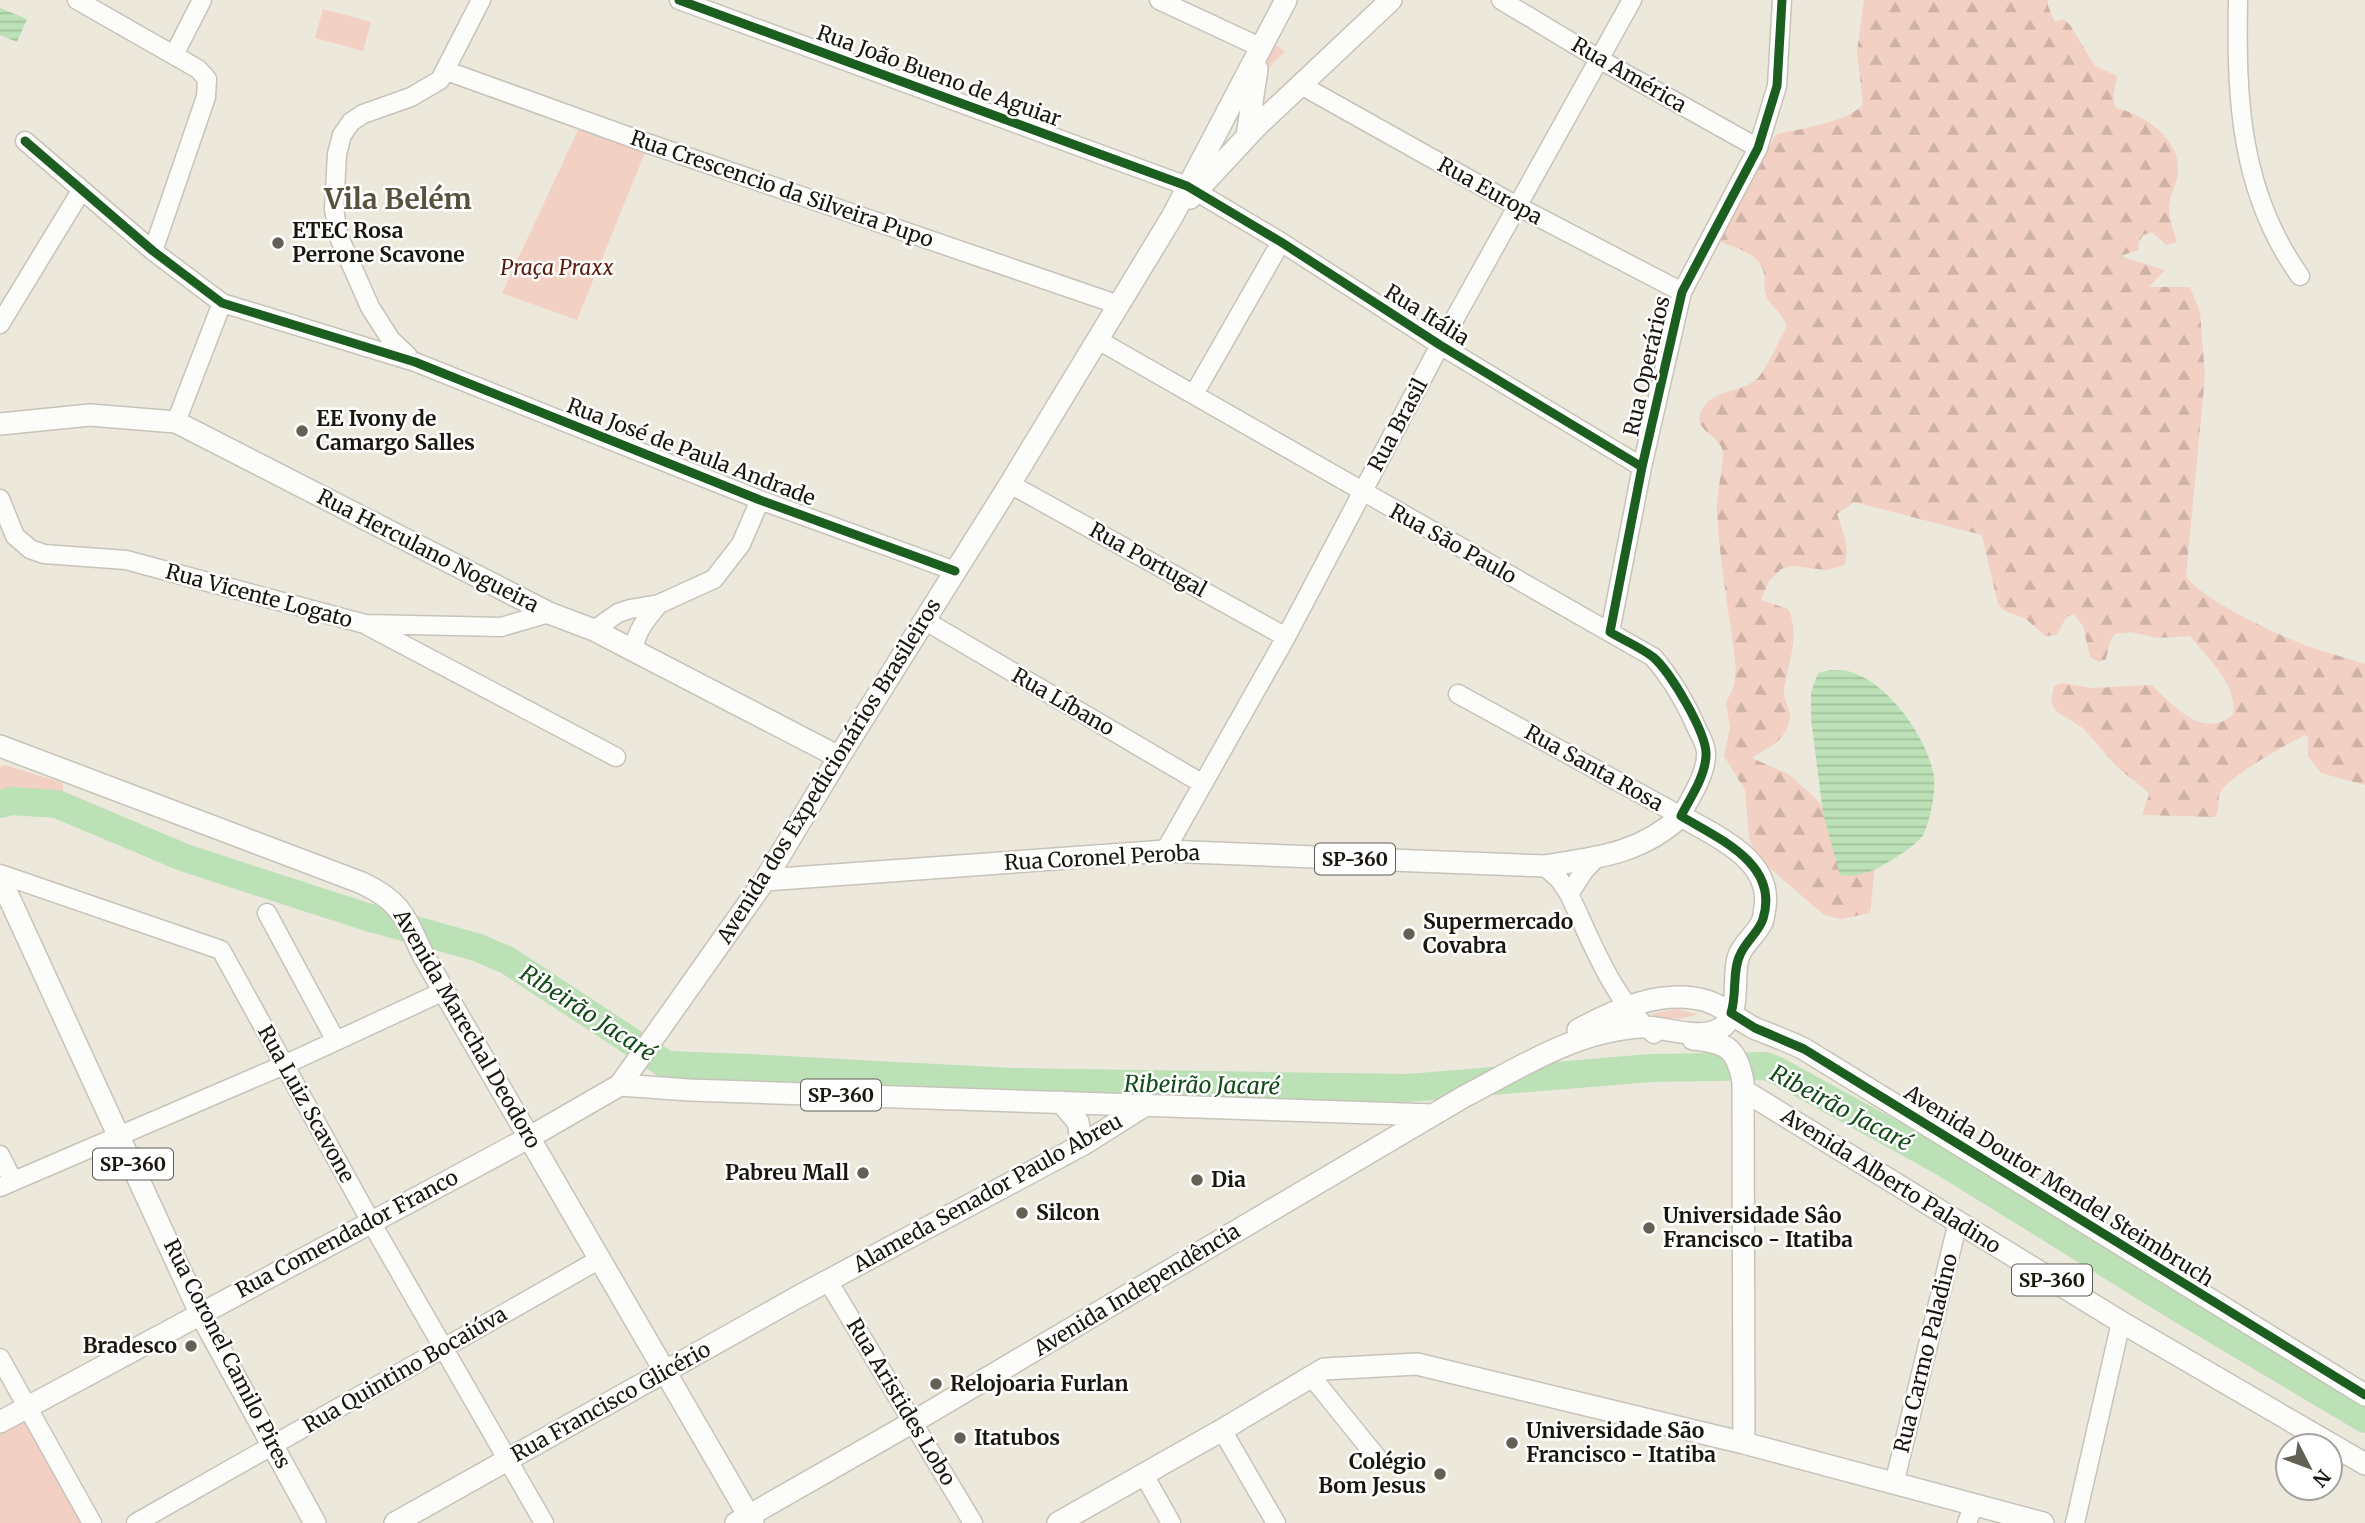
<svg xmlns="http://www.w3.org/2000/svg" width="2365" height="1523" viewBox="0 0 2365 1523" font-family="Merriweather,serif">
	<style>
		.green { fill: #f2d0c3 }
		.forest { fill: url(#forest-firs) }
		.water { fill: url(#water-rules) }
		.lines { fill: none; stroke-linecap: round; stroke-linejoin: round }
		.river { stroke: #bce1b7; stroke-width: 28 }
		.minor-casing { stroke: #c7c3b9; stroke-width: 21 }
		.major-casing { stroke: #c7c3b9; stroke-width: 24 }
		.minor { stroke: #fcfcfa; stroke-width: 18 }
		.major { stroke: #fcfcfa; stroke-width: 21 }
		.cycleway-casing { stroke: #fff; stroke-width: 13 }
		.cycleway { stroke: #1b5e20; stroke-width: 9 }
		.poi-dot { fill: #636055; stroke: #fff; stroke-width: 2.5 }
		.labels { text-anchor: middle; stroke-width: 5; stroke-linejoin: round; paint-order: stroke }
		.shield { fill: #fff; stroke: #5e5c56; stroke-width: 2 }
		.shield-label { font-size: 19px; font-weight: bold; fill: #19160d }
		.street-label { font-size: 21px; fill: #19160d; stroke: #fff }
		.poi-label { font-size: 21px; font-weight: bold; fill: #19160d; stroke: #fff; text-anchor: start }
		.park-label { font-size: 21px; font-style: italic; fill: #5c1a0d; stroke: #fff }
		.water-label { font-size: 23px; font-style: italic; fill: #144c19; stroke: #fff }
		.district-label { font-size: 28px; font-weight: bold; fill: #59513d; stroke: #fff }
	</style>
	<defs>
		<pattern id="forest-firs" width="22" height="20" patternUnits="userSpaceOnUse" patternTransform="scale(1.75)"><rect width="22" height="20" fill="#f2d0c3"/><path d="M5 1l3.5 6h-7zM16 11l3.5 6h-7z" fill="#cfb2a6"/></pattern>
		<pattern id="water-rules" width="6" height="5" patternUnits="userSpaceOnUse" patternTransform="scale(1.75)"><rect width="6" height="5" fill="#bce1b7"/><path d="M0 2.5h6" fill="none" stroke="#a1c09c"/></pattern>
	</defs>
	<rect width="100%" height="100%" fill="#ede8dc"/>
	<path class="green" d="M323 9 371 22 363 51 315 38Z
		M1269 42 1285 51 1259 78Z
		M580 126 646 150 577 320 502 293Z
		M5 765 63 783V794L12 792 0 796V767Z
		M1677 1009 1697 1014C1684 1020 1663 1020 1650 1014Z
		M24 1418 82 1523H0V1431Z"/>
	<path class="forest" d="M1864 0H2048V6L2055 22 2063 19 2070 25 2095 66 2117 76 2113 98 2116 108C2143 114 2178 137 2178 168 2179 180 2171 192 2169 205 2168 216 2174 231 2177 242L2166 245 2152 232 2143 235 2138 244 2139 250 2120 256 2165 270 2149 287H2190L2200 312 2205 376 2186 576C2199 598 2276 634 2302 644 2323 652 2344 657 2365 664V785L2321 773 2308 756V738L2305 735C2285 745 2233 774 2221 791 2216 799 2221 809 2215 817L2142 815 2149 795 2147 791 2118 768 2083 728 2056 711 2051 701 2054 686 2061 683 2092 688 2151 685C2175 706 2202 740 2233 715 2238 684 2208 659 2190 636L2157 638 2131 632 2115 634 2110 641 2106 659 2099 662 2090 657 2083 626 2074 614 2066 617 2057 635 2045 636 2026 619 2005 611 1998 604 1982 535 1854 502 1837 514C1842 528 1851 550 1844 565L1827 570 1792 566 1781 569 1769 581 1761 600 1788 609C1801 634 1788 663 1784 689 1782 706 1799 712 1783 735 1777 745 1761 751 1752 758L1790 775 1818 801 1837 826 1876 859 1870 913 1841 919 1824 915 1759 859 1749 838 1745 790 1724 756 1730 727 1726 703 1734 686 1736 668C1730 617 1720 565 1717 514 1716 495 1722 475 1723 455 1723 433 1688 432 1703 408 1714 389 1742 393 1758 378 1767 368 1779 340 1787 326 1782 313 1768 303 1766 295 1763 288 1766 280 1764 273 1760 254 1737 248 1721 242L1717 234 1720 223 1777 134C1799 129 1849 122 1863 104L1857 52Z"/>
	<path class="water" d="M0 8 27 19 17 42 0 35Z
		M1830 670C1837 670 1845 670 1851 672 1890 684 1928 739 1934 777 1936 791 1930 822 1923 835 1919 842 1898 857 1890 861 1871 872 1862 877 1840 875L1823 813 1811 719V692L1818 673Z"/>
	<g class="lines">
		<path class="river" d="M0 804 11 801 57 804 185 858 367 917 476 947 507 960 667 1065 750 1068 1011 1082 1408 1088 1651 1068 1765 1066 1776 1070 1943 1162 2177 1307 2365 1419"/>
		<defs>
			<path id="minor" d="M77 0 198 69 207 79 206 97 153 251
				M679 0 1187 186 1281 242 1440 345 1642 467
				M1159 0 1262 48
				M1501 0 1599 59 1758 148
				M2238 0C2236 99 2240 192 2300 276
				M174 55 202 0
				M447 71 641 141 1119 305
				M1301 85 1517 206 1682 292
				M25 141 153 251 222 303 415 362 760 500 955 571
				M0 324 81 191
				M1098 340 1653 657C1673 680 1686 703 1698 731 1702 738 1707 748 1706 756 1705 777 1690 798 1681 816L1458 694
				M408 356 391 340 370 307 339 237 334 209 337 154 342 135 351 122 363 114 411 97 440 80 481 0
				M1194 394 1281 242
				M176 422 222 303
				M1010 484 1286 637
				M0 499 15 536 30 549 44 554 126 560 365 624 501 627 549 613
				M924 620 1203 784
				M368 626 616 757
				M594 630 618 613 630 609 659 604 714 579 741 544 760 500
				M1610 632 1642 467 1682 292 1758 148 1777 86 1782 0
				M633 650C637 630 646 619 659 604
				M1165 851 1286 637 1440 345 1632 0
				M1544 866 1559 879 1569 894C1592 942 1612 999 1654 1034
				M0 874 221 950 371 1222 544 1523
				M1569 894 1584 871 1597 857
				M267 913 336 1041
				M0 1155 13 1181
				M0 1187 284 1065 444 991
				M828 1281 973 1523
				M0 1358 92 1523
				M1311 1376 1379 1460
				M1222 1430 1276 1523
				M1144 1475 1171 1523
				M1894 1484 1958 1222
				M136 1523 600 1259
				M1967 1523 1974 1504
				M2075 1523 2121 1322"/>
			<path id="major" d="M1247 136 1257 69
				M1190 198 1256 127 1391 0
				M0 424 90 415 176 422 549 613 594 630 839 757
				M0 746 362 883C402 902 405 917 423 955L753 1523
				M0 878 200 1313 315 1523
				M1578 1030C1616 1009 1663 988 1707 1001 1725 1007 1738 1020 1754 1028 1771 1035 1788 1041 1804 1049L2365 1395
				M1693 1039C1725 1042 1737 1047 1743 1082L1744 1443
				M620 1085 689 1090 1433 1115
				M1743 1090 2121 1322 2365 1464
				M1061 1102 1078 1122 1082 1145
				M0 1422 530 1137 620 1085 765 880 839 757 1010 484 1172 217 1286 0
				M395 1523 803 1294 1082 1145 1147 1104
				M736 1523 913 1422 1465 1096C1521 1067 1577 1030 1642 1027 1665 1026 1699 1042 1721 1028 1742 1014 1732 978 1738 958 1742 944 1756 935 1762 922 1764 918 1764 912 1765 907 1772 859 1715 836 1681 816 1641 854 1595 858 1544 866L1165 851 765 880
				M1058 1523 1222 1430 1324 1369 1417 1364 1744 1443 2043 1523"/>
		</defs>
		<use href="#minor" class="minor-casing"/>
		<use href="#major" class="major-casing"/>
		<use href="#minor" class="minor"/>
		<use href="#major" class="major"/>
		<defs>
			<path id="cycleway" d="M679 0 1187 186 1281 242 1440 345 1642 467
				M1782 0 1777 86 1758 148 1682 292 1642 467 1610 632C1623 640 1640 647 1653 657 1670 671 1708 735 1706 756 1705 777 1690 798 1681 816 1719 839 1780 864 1763 919 1759 932 1745 942 1740 955 1732 971 1737 995 1731 1013L1755 1028 1804 1049 2365 1395
				M25 141 153 251 222 303 415 362 760 500 955 571"/>
		</defs>
		<use href="#cycleway" class="cycleway-casing"/>
		<use href="#cycleway" class="cycleway"/>
	</g>
	<g class="poi-dot">
		<circle cx="278" cy="243" r="7"/>
		<circle cx="302" cy="431" r="7"/>
		<circle cx="1409" cy="934" r="7"/>
		<circle cx="863" cy="1173" r="7"/>
		<circle cx="1197" cy="1180" r="7"/>
		<circle cx="1022" cy="1213" r="7"/>
		<circle cx="1649" cy="1228" r="7"/>
		<circle cx="191" cy="1346" r="7"/>
		<circle cx="936" cy="1384" r="7"/>
		<circle cx="960" cy="1438" r="7"/>
		<circle cx="1512" cy="1443" r="7"/>
		<circle cx="1440" cy="1474" r="7"/>
	</g>
	<g class="labels">
		<g class="shield">
			<rect x="1315" y="843.5" width="80" height="31" rx="5"/>
			<rect x="801" y="1079.5" width="80" height="31" rx="5"/>
			<rect x="93" y="1148.5" width="80" height="31" rx="5"/>
			<rect x="2012" y="1264.5" width="80" height="31" rx="5"/>
		</g>
		<g class="shield-label">
			<text x="1355" y="866">SP-360</text>
			<text x="841" y="1102">SP-360</text>
			<text x="133" y="1171">SP-360</text>
			<text x="2052" y="1287">SP-360</text>
		</g>
		<g class="street-label">
			<text transform="translate(1629 75) rotate(30)" y="7">Rua América</text>
			<text transform="translate(939 76) rotate(20)" y="7">Rua João Bueno de Aguiar</text>
			<text transform="translate(782 189) rotate(19)" y="7">Rua Crescencio da Silveira Pupo</text>
			<text transform="translate(1490 191) rotate(29)" y="7">Rua Europa</text>
			<text transform="translate(1427 315) rotate(32)" y="7">Rua Itália</text>
			<text transform="translate(1647 366) rotate(-77)" y="7">Rua Operários</text>
			<text transform="translate(1398 425) rotate(-62)" y="7">Rua Brasil</text>
			<text transform="translate(691 452) rotate(21)" y="7">Rua José de Paula Andrade</text>
			<text transform="translate(1453 544) rotate(29)" y="7">Rua São Paulo</text>
			<text transform="translate(428 551) rotate(27)" y="7">Rua Herculano Nogueira</text>
			<text transform="translate(1148 560) rotate(29)" y="7">Rua Portugal</text>
			<text transform="translate(259 596) rotate(15)" y="7">Rua Vicente Logato</text>
			<text transform="translate(1063 702) rotate(30)" y="7">Rua Líbano</text>
			<text transform="translate(1594 768) rotate(29)" y="7">Rua Santa Rosa</text>
			<text transform="translate(829 771) rotate(-58)" y="7">Avenida dos Expedicionários Brasileiros</text>
			<text transform="translate(1102 858) rotate(-3)" y="7">Rua Coronel Peroba</text>
			<text transform="translate(467 1029) rotate(60)" y="7">Avenida Marechal Deodoro</text>
			<text transform="translate(306 1104) rotate(61)" y="7">Rua Luiz Scavone</text>
			<text transform="translate(1891 1181) rotate(32)" y="7">Avenida Alberto Paladino</text>
			<text transform="translate(2059 1186) rotate(32)" y="7">Avenida Doutor Mendel Steimbruch</text>
			<text transform="translate(988 1193) rotate(-29)" y="7">Alameda Senador Paulo Abreu</text>
			<text transform="translate(347 1234) rotate(-28)" y="7">Rua Comendador Franco</text>
			<text transform="translate(1137 1290) rotate(-31)" y="7">Avenida Independência</text>
			<text transform="translate(1926 1353) rotate(-76)" y="7">Rua Carmo Paladino</text>
			<text transform="translate(227 1354) rotate(63)" y="7">Rua Coronel Camilo Pires</text>
			<text transform="translate(405 1370) rotate(-30)" y="7">Rua Quintino Bocaiúva</text>
			<text transform="translate(611 1402) rotate(-29)" y="7">Rua Francisco Glicério</text>
			<text transform="translate(901 1402) rotate(59)" y="7">Rua Aristides Lobo</text>
		</g>
		<g class="poi-label">
			<text x="292" y="238">ETEC Rosa<tspan x="292" dy="24">Perrone Scavone</tspan></text>
			<text x="316" y="426">EE Ivony de<tspan x="316" dy="24">Camargo Salles</tspan></text>
			<text x="1423" y="929">Supermercado<tspan x="1423" dy="24">Covabra</tspan></text>
			<text x="849" y="1180" text-anchor="end">Pabreu Mall</text>
			<text x="1211" y="1187">Dia</text>
			<text x="1036" y="1220">Silcon</text>
			<text x="1663" y="1223">Universidade Sâo<tspan x="1663" dy="24">Francisco - Itatiba</tspan></text>
			<text x="177" y="1353" text-anchor="end">Bradesco</text>
			<text x="950" y="1391">Relojoaria Furlan</text>
			<text x="1526" y="1438">Universidade São<tspan x="1526" dy="24">Francisco - Itatiba</tspan></text>
			<text x="974" y="1445">Itatubos</text>
			<text x="1426" y="1469" text-anchor="end">Colégio<tspan x="1426" dy="24">Bom Jesus</tspan></text>
		</g>
		<g class="park-label">
			<text x="557" y="275">Praça Praxx</text>
		</g>
		<g class="water-label">
			<text transform="translate(588 1013) rotate(33)" y="8">Ribeirão Jacaré</text>
			<text transform="translate(1202 1085) rotate(1)" y="8">Ribeirão Jacaré</text>
			<text transform="translate(1841 1108) rotate(28)" y="8">Ribeirão Jacaré</text>
		</g>
		<g class="district-label">
			<text x="398" y="209">Vila Belém</text>
		</g>
	</g>
	<g transform="translate(2309 1467) rotate(132)"><circle r="33" fill="#ffffff" stroke="#a3a29e" stroke-width="2"/>
	<path d="M0-5L12 26L0 18L-12 26Z" fill="#636055"/>
	<text y="-10" font-size="19" font-weight="bold" text-anchor="middle" fill="#19160d">N</text>
	</g>
</svg>
